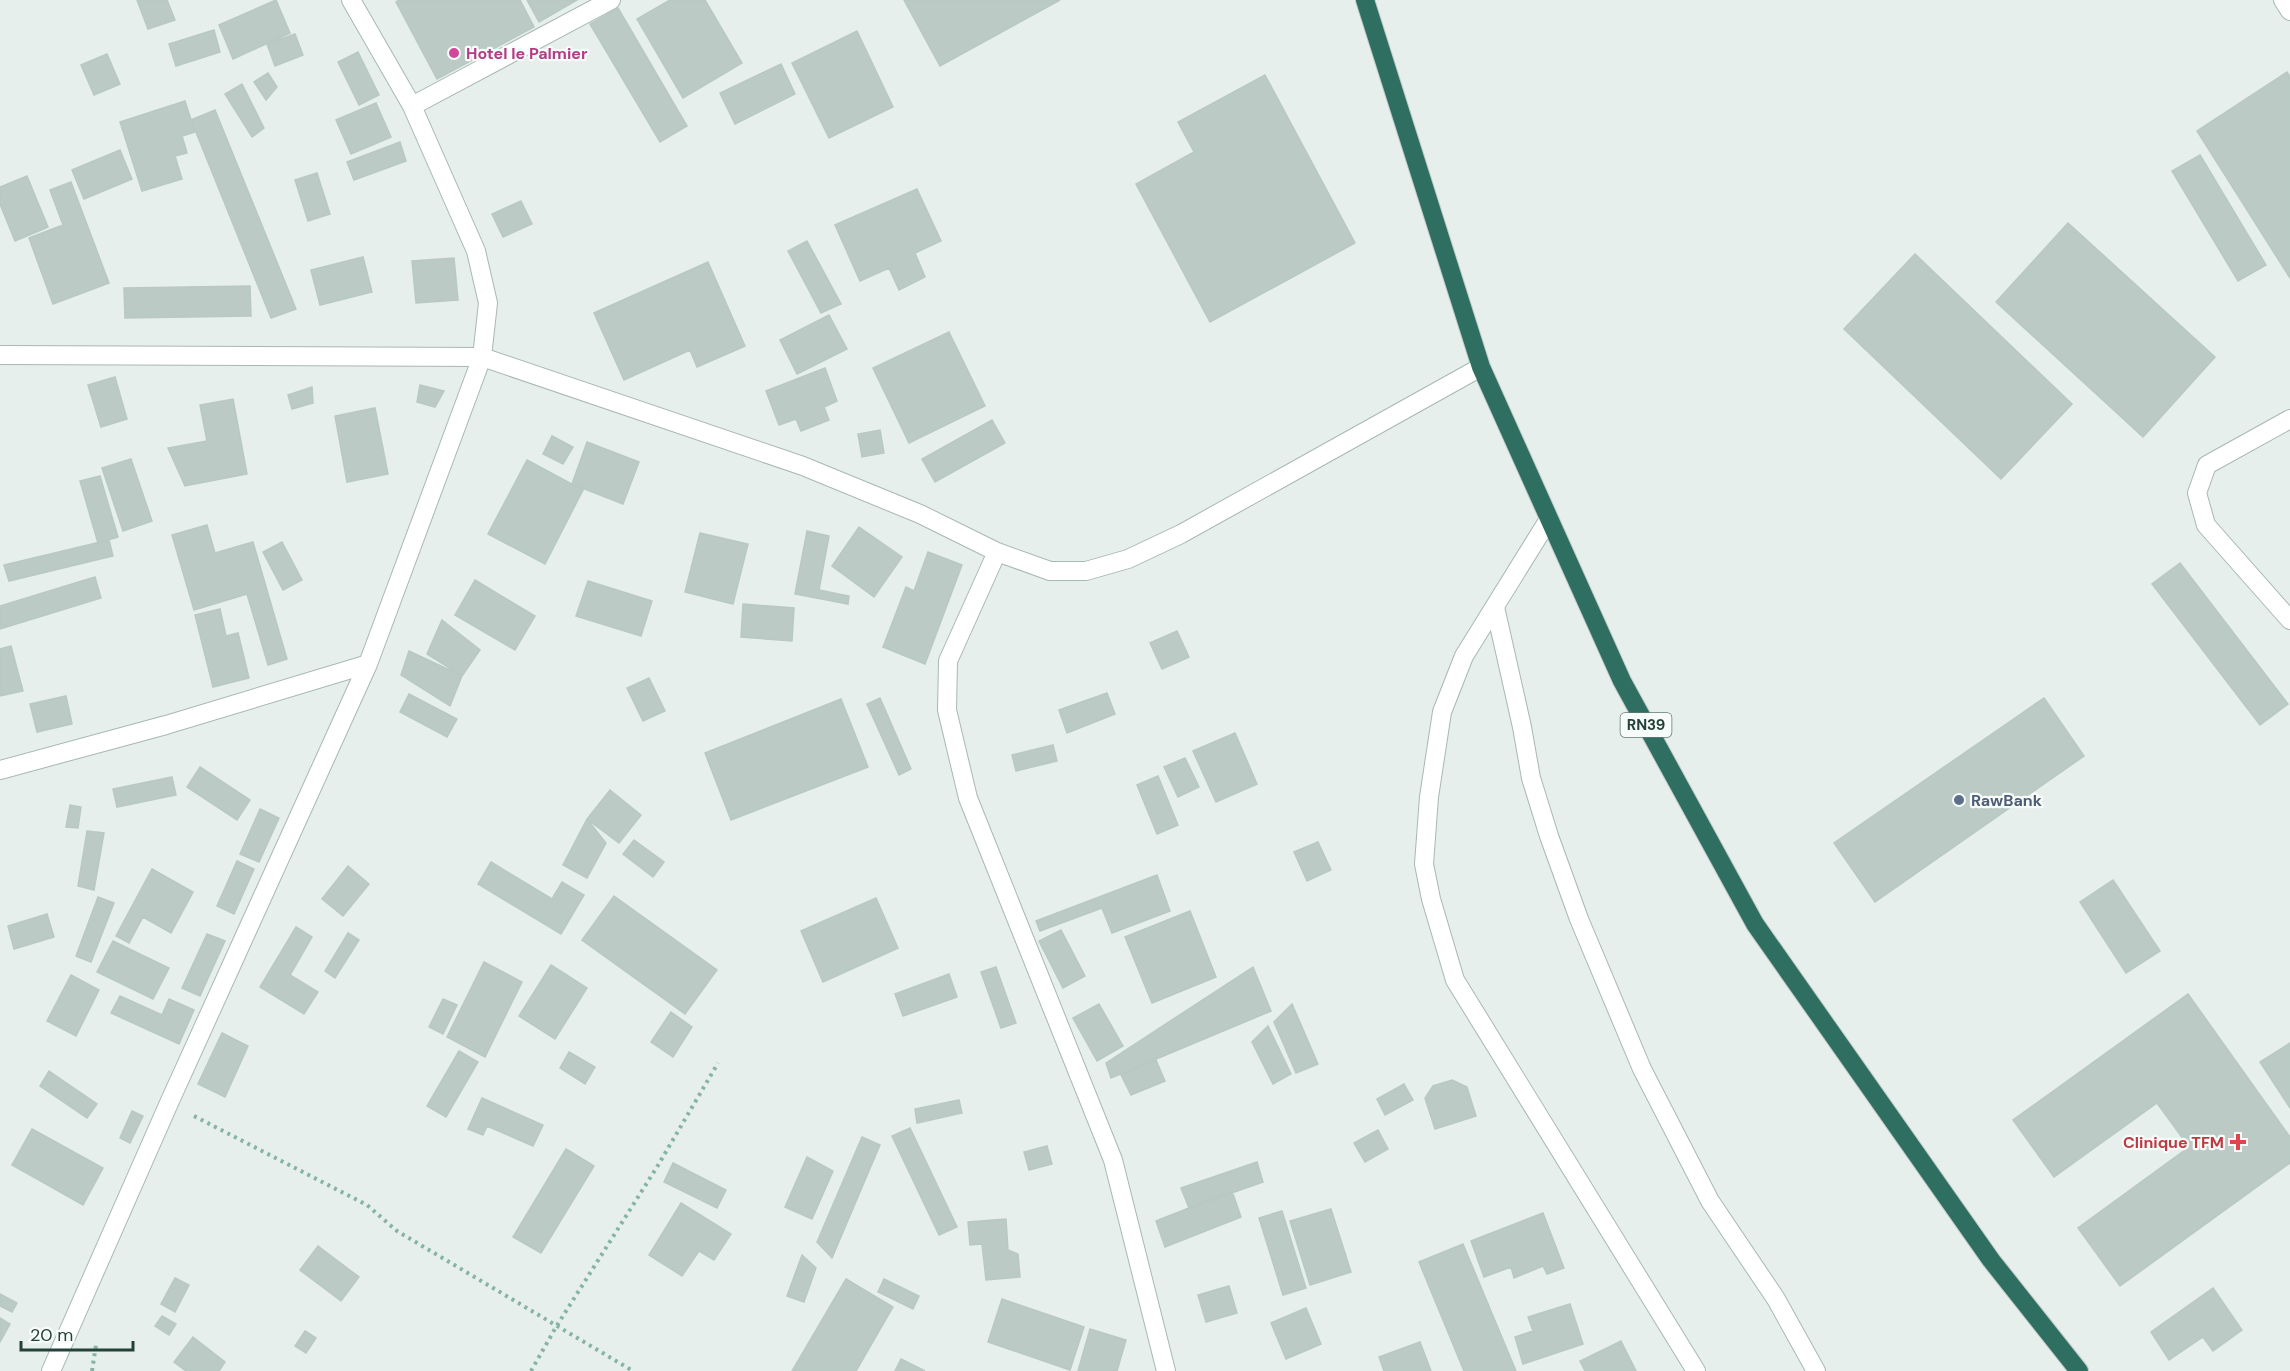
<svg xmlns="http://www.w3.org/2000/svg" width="2290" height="1371" viewBox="0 0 2290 1371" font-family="'DM Sans',sans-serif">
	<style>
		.building { fill: #bbcac4; stroke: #b8c9c2; stroke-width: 1.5 }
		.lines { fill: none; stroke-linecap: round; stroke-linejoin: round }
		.minor-casing { stroke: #a8b8b2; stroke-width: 20 }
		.highway-casing { stroke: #c2cac8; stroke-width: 20 }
		.path { stroke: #86b3a5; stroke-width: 4; stroke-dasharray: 3 4.5; stroke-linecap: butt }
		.minor { stroke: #fff; stroke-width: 18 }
		.highway { stroke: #2f6f62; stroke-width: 18 }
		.hotel-dot { fill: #d1479c; stroke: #f7fbf9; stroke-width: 2 }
		.service-dot { fill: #5c6f8a; stroke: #f7fbf9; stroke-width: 2 }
		.health-dot { fill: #e0444e; stroke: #f7fbf9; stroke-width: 2 }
		.labels { text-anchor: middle; stroke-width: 4.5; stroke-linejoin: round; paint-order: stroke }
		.shield { fill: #f7fbf9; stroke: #637a73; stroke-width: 1.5 }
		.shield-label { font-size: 15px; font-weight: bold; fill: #24423a }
		.hotel-label { font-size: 16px; font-weight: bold; fill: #b23c85; stroke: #f7fbf9; text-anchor: start }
		.service-label { font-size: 16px; font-weight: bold; fill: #4e5e75; stroke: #f7fbf9; text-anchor: start }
		.health-label { font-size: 16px; font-weight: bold; fill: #be3a42; stroke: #f7fbf9; text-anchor: end }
	</style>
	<rect width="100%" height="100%" fill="#e6efeb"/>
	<path class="building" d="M137 0H167L175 20 148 29Z
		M276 0 290 33 233 59 219 25Z
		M399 0H520L534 27 437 79 396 2Z
		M527 0H577L539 22Z
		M670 0H705L742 63 683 98 637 19Z
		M904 0H1060L940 66Z
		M618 8 687 126 660 142 590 24Z
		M214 30 220 52 176 66 169 44Z
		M857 31 893 107 829 138 792 63Z
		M295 34 303 55 275 66 267 44Z
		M358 52 379 95 359 105 338 62Z
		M107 54 120 84 94 95 81 65Z
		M781 64 795 94 735 124 720 93Z
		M2287 72 2290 77V278L2197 131Z
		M268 73 277 87 266 100 254 82Z
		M1265 75 1355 243 1210 322 1136 184 1194 152 1178 122Z
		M242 84 264 128 252 137 225 94Z
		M185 101 195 132 182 136 187 153 175 156 182 179 142 191 120 122Z
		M376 103 391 137 351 154 336 120Z
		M215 110 296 309 271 318 191 120Z
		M400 142 406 161 354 180 347 162Z
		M120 150 132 179 84 199 72 170Z
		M2200 155 2266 265 2238 281 2172 171Z
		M317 173 330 214 308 221 295 180Z
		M27 176 48 227 15 241 0 204V187Z
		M71 182 109 283 53 304 29 238 63 225 50 190Z
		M917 189 941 241 915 253 925 277 899 290 889 268 860 281 835 225Z
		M521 201 532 224 503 237 492 214Z
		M2068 223 2215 357 2143 437 1996 302Z
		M807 241 841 304 821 313 788 251Z
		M1915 254 2072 404 2001 479 1844 329Z
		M363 257 372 292 320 305 311 270Z
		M454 258 458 300 416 303 412 261Z
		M708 262 745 346 697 367 690 350 624 380 594 313Z
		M250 286 251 316 125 318 124 288Z
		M829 315 847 349 797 374 780 340Z
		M949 332 985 406 909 443 873 368Z
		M825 368 837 401 824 407 829 420 801 431 796 419 779 425 766 391Z
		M115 377 127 419 101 427 88 385Z
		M420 385 444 391 435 407 417 402Z
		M312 387 313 403 292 409 288 395Z
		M233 399 247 474 185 486 168 448 207 441 200 405Z
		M375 408 388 474 347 482 335 416Z
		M992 420 1005 443 935 482 922 459Z
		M880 430 884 453 862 457 858 434Z
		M552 436 573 447 563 464 543 454Z
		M587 442 639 462 623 504 572 484Z
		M131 459 152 521 123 531 102 468Z
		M527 460 583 490 545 564 488 534Z
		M100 476 118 537 98 543 80 481Z
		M207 525 215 553 253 542 287 659 268 665 247 594 194 610 172 535Z
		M859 527 902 557 874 597 832 566Z
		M807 531 829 536 819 590 849 596 848 604 795 594Z
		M700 533 748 544 733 604 685 592Z
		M109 540 113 556 9 581 4 565Z
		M282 542 302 580 283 590 263 552Z
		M928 552 962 565 925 664 883 647 906 587 914 591Z
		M2180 563 2288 704 2260 725 2152 584Z
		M95 577 101 598 0 629V606Z
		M475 580 535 616 515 650 455 615Z
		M588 581 652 601 641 636 576 616Z
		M743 604 794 608 792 641 741 637Z
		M220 609 226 636 238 633 249 678 213 687 195 615Z
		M442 620 480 650 462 676 427 654Z
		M1177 631 1189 657 1162 669 1150 643Z
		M11 646 23 691 0 696V649Z
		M409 651 462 676 450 706 401 675Z
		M649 678 665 711 643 721 627 688Z
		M1107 693 1115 714 1067 733 1059 710Z
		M409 694 457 719 447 737 400 712Z
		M66 696 72 724 37 732 30 704Z
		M880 698 911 769 899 775 867 704Z
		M2044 698 2084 756 1875 902 1834 843Z
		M841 699 868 767 731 820 705 753Z
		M1235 733 1257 784 1216 802 1193 751Z
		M1053 745 1057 761 1016 771 1012 755Z
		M1185 758 1199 787 1178 797 1164 767Z
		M200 767 250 800 237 820 187 787Z
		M1158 776 1178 825 1157 834 1137 785Z
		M172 777 176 795 117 807 113 789Z
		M610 790 641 815 619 843 587 819Z
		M70 805 81 807 78 828 66 827Z
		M260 809 279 818 259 862 240 854Z
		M587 819 606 843 587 878 563 865Z
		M87 831 104 833 94 890 78 886Z
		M634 840 664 862 653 877 623 854Z
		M1318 842 1331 870 1307 881 1294 852Z
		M237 861 254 869 234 914 217 906Z
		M491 862 552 899 562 882 584 895 561 934 478 884Z
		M348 866 369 884 343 916 322 899Z
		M152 869 193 892 171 933 143 917 129 943 116 936Z
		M1157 875 1170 911 1112 933 1102 908 1040 931 1036 921Z
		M2113 880 2160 951 2126 973 2080 902Z
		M614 896 717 970 685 1014 582 940Z
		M98 897 114 903 91 962 76 956Z
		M876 898 898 948 823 982 801 931Z
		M1190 911 1216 977 1152 1003 1125 937Z
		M47 914 54 937 14 949 8 926Z
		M296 927 312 937 290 975 318 992 304 1014 260 987Z
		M1061 930 1085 976 1063 988 1039 941Z
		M348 933 359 940 335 978 325 971Z
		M207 934 225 941 200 996 182 988Z
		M113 941 169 968 153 999 97 972Z
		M484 962 522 982 485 1057 447 1037Z
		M551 965 587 988 555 1039 519 1016Z
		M996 967 1016 1023 1001 1028 981 972Z
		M1253 967 1271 1011 1111 1078 1106 1063Z
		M949 974 957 997 903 1016 895 994Z
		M71 975 99 990 76 1036 47 1021Z
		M2188 994 2290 1137V1163L2120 1286 2078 1228 2189 1147 2157 1103 2054 1177 2013 1120Z
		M120 996 162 1015 169 999 194 1010 179 1044 111 1013Z
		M443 999 457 1005 443 1034 429 1027Z
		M1099 1004 1123 1046 1097 1061 1073 1018Z
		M1292 1004 1318 1064 1296 1073 1274 1022Z
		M671 1012 692 1027 673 1057 651 1042Z
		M1268 1026 1291 1074 1273 1084 1252 1042Z
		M222 1033 248 1046 225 1097 198 1084Z
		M2290 1043V1108L2260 1062Z
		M459 1051 478 1062 446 1117 427 1106Z
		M569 1052 595 1067 585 1084 560 1068Z
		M1156 1060 1165 1081 1131 1095 1121 1075Z
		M49 1071 97 1104 87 1118 40 1086Z
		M1452 1080 1467 1087 1476 1116 1435 1129 1425 1098 1433 1086Z
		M1404 1084 1413 1100 1385 1115 1377 1099Z
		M482 1098 543 1125 533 1146 487 1126 483 1135 468 1129Z
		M959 1100 962 1113 917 1123 915 1109Z
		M132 1111 143 1116 130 1143 120 1138Z
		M910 1128 957 1227 939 1235 892 1136Z
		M32 1129 103 1168 83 1205 12 1165Z
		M1378 1130 1388 1149 1365 1162 1354 1143Z
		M862 1137 880 1145 832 1258 817 1242Z
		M1047 1146 1052 1164 1029 1170 1024 1152Z
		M566 1149 594 1166 541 1253 513 1237Z
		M807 1157 833 1171 812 1219 785 1207Z
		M1257 1162 1263 1182 1189 1208 1181 1188Z
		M673 1163 726 1190 717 1208 664 1182Z
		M1232 1191 1241 1217 1165 1247 1156 1221Z
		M681 1203 731 1234 714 1260 699 1251 682 1276 649 1255Z
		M1331 1209 1351 1272 1310 1285 1290 1221Z
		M1282 1211 1306 1288 1283 1295 1259 1218Z
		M1543 1213 1564 1268 1547 1274 1543 1266 1514 1278 1511 1267 1484 1277 1471 1241Z
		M1006 1219 1008 1250 1018 1254 1020 1277 986 1280 982 1244 970 1245 968 1222Z
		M1463 1244 1516 1371H1464L1419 1262Z
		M318 1246 359 1277 341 1301 300 1270Z
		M802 1255 816 1268 804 1302 787 1296Z
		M175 1278 189 1285 175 1312 161 1304Z
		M846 1279 893 1307 856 1371H792Z
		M884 1279 919 1296 913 1309 878 1292Z
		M1229 1286 1237 1313 1206 1322 1198 1295Z
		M2213 1288 2242 1330 2213 1351 2203 1337 2169 1360 2151 1332Z
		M0 1294 17 1303 12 1312 0 1306Z
		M1002 1299 1084 1327 1070 1370 988 1342Z
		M1570 1304 1583 1344 1523 1364 1515 1337 1533 1331 1528 1317Z
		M1306 1308 1321 1344 1286 1359 1271 1323Z
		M162 1316 176 1324 169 1335 155 1326Z
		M0 1318 10 1324 0 1342Z
		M1090 1329 1126 1340 1117 1371H1078Z
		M305 1331 316 1338 306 1353 295 1346Z
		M193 1337 225 1362 219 1371H186L174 1362Z
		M1621 1341 1636 1371H1585L1580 1361Z
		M1420 1342 1431 1371H1384L1379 1357Z
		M901 1359 925 1371H895Z"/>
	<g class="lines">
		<defs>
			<path id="minor" d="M2283 0 2290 11
				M412 106 611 0
				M0 355 482 357 803 466 920 514 997 552 1050 571H1086L1128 559 1181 534 1481 367
				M2290 419 2207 465 2197 493 2206 525 2290 620
				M1549 519 1464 656 1442 712 1429 797 1424 864 1431 899 1455 980 1696 1371
				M997 552 948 661 947 710 968 798 1113 1160 1166 1371
				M1495 607 1522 727 1531 778 1549 836 1579 919 1642 1069 1710 1201 1776 1299 1816 1371
				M0 770 166 725 368 664
				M51 1371 169 1103 368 664 482 357 488 303 476 251 412 106 351 0"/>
			<path id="highway" d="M1365 0 1481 367 1622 681 1755 924 1991 1260 2079 1371"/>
		</defs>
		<use href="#minor" class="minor-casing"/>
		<use href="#highway" class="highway-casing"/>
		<path class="path" d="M194 1116 367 1205 397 1231 633 1371
			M92 1371 96 1345
			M531 1371 556 1327 657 1167 718 1063"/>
		<use href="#minor" class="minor"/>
		<use href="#highway" class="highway"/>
	</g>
	<circle class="hotel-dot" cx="454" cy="53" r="6"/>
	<circle class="service-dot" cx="1959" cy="800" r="6"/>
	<path class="health-dot" d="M2235 1133h6v6h6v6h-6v6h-6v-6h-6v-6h6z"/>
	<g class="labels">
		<rect class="shield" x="1620.5" y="713" width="51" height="24" rx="4.5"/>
		<g class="shield-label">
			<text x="1646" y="730">RN39</text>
		</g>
		<g class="hotel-label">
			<text x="466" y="59">Hotel le Palmier</text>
		</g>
		<g class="service-label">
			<text x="1971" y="806">RawBank</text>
		</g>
		<g class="health-label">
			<text x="2224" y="1148">Clinique TFM</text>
		</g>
	</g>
	<path d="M21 1341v9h112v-9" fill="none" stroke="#24423a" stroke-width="3"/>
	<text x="30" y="1341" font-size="18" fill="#24423a" stroke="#f7fbf9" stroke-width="4.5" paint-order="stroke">20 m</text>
</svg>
